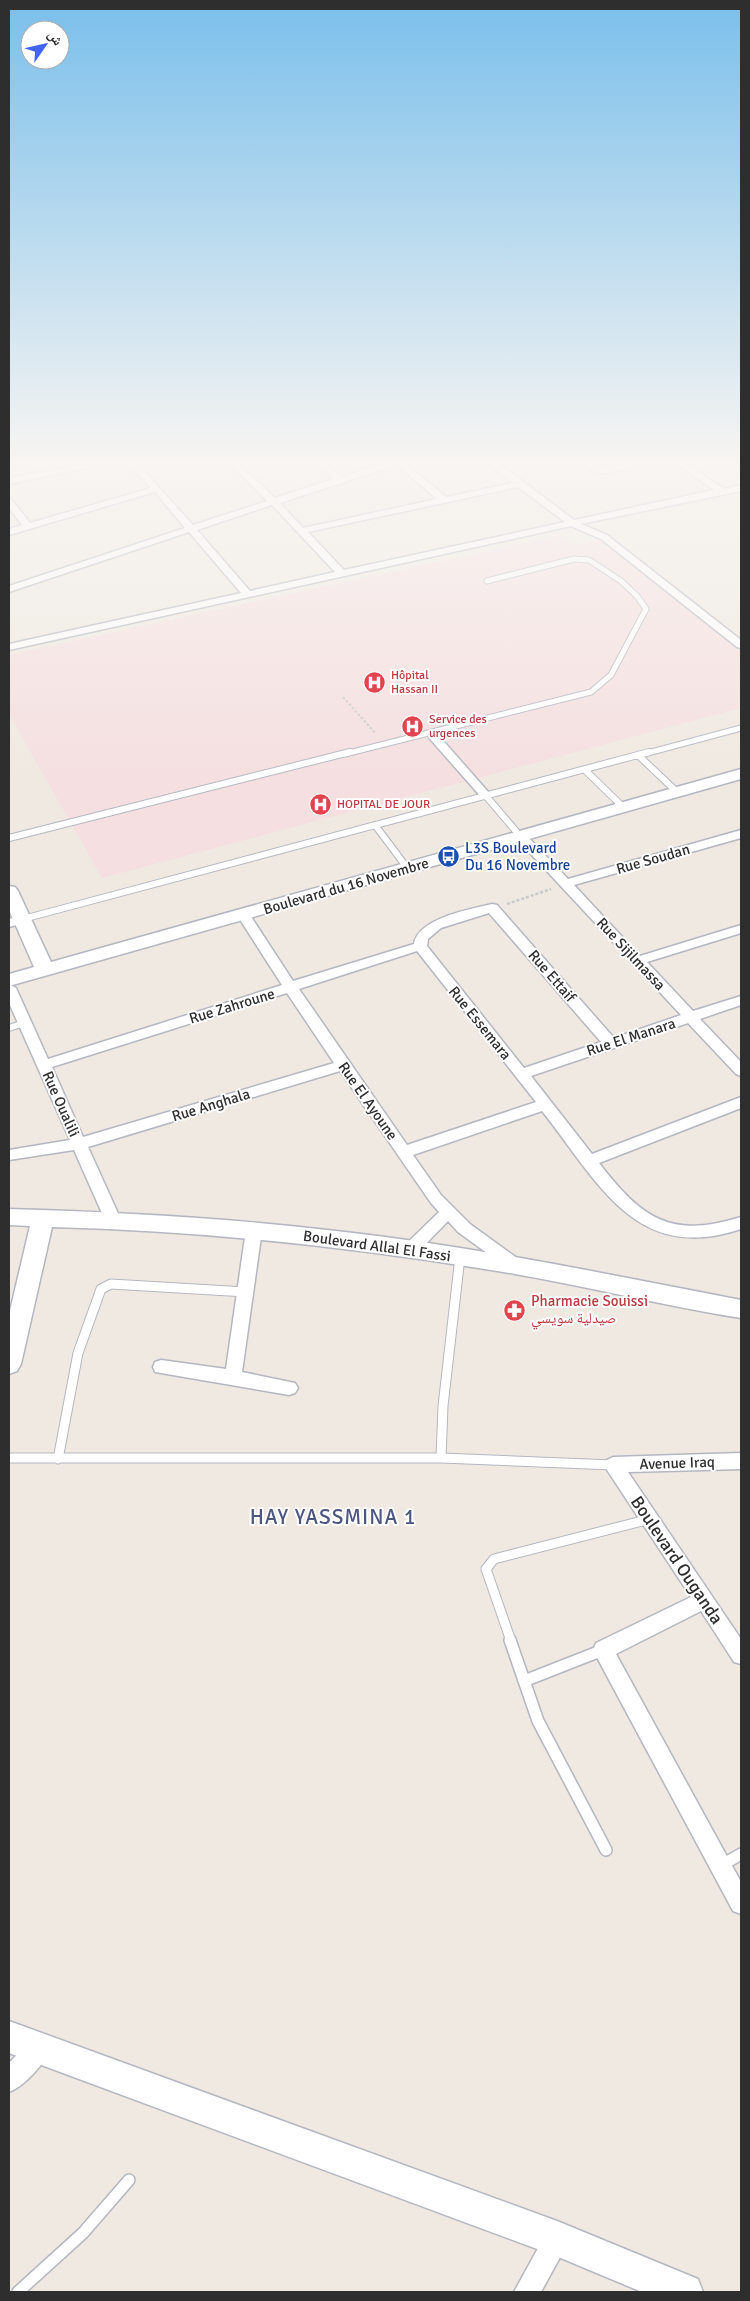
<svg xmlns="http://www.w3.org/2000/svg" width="750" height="2301" viewBox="0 0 750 2301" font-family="Signika,'Noto Naskh Arabic',sans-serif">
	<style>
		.medical { fill: #f5dfe0 }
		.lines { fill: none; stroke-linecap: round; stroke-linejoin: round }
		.lane-far3-casing { stroke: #b4b7c1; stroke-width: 7 }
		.lane-far2-casing { stroke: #b4b7c1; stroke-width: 8 }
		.lane-far1-casing { stroke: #b4b7c1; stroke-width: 11 }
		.lane-casing { stroke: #b4b7c1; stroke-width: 14 }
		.street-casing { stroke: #b4b7c1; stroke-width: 3 }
		.secondary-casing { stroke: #b4b7c1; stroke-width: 3 }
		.path-far1 { stroke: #c9c9c9; stroke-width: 2; stroke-dasharray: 2.5 2; stroke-linecap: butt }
		.path { stroke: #c9c9c9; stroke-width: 2.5; stroke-dasharray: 3 2; stroke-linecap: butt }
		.lane-far3 { stroke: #fff; stroke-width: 5 }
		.lane-far2 { stroke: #fff; stroke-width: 6 }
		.lane-far1 { stroke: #fff; stroke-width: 9 }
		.lane { stroke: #fff; stroke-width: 11 }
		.street { fill: #fff; fill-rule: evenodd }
		.secondary { fill: #fff; fill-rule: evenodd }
		.labels { text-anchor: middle; stroke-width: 4; stroke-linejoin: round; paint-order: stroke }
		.far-health-label { font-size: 12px; fill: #be3a42; stroke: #fff; text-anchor: start }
		.transit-label { font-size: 15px; fill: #164399; stroke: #fff; text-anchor: start }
		.street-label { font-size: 15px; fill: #2e2e2e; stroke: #fff }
		.health-label { font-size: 15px; fill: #be3a42; stroke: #fff; text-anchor: start }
		.near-street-label { font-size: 18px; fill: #2e2e2e; stroke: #fff }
		.near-quarter-label { font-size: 21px; letter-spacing: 1px; fill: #4d5680; stroke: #fff }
	</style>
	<rect width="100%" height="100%" fill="#efe9e1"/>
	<path class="medical" d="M560 535 577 545 613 538 741 641V708L102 878 9 714V655Z"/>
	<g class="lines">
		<defs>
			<path id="lane-far3" d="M345 754 591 692 611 675 646 609 637 596 621 581 589 560 574 559 487 581
				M644 754 741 728"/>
			<path id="lane-far2" d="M638 755 677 792
				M585 770 623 807
				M486 796 521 837
				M375 825 408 869
				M9 838 350 752
				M23 919 649 752
				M9 1028 24 1023"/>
			<path id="lane-far1" d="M9 1458H441L613 1465
				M441 1458 443 1406 460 1257
				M58 1459 78 1353 101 1289 111 1284 246 1292
				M511 1641 486 1569 494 1559 650 1519"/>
			<path id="lane" d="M510 1640 538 1721 606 1850
				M524 1681 603 1650
				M722 1865 741 1854
				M18 2292 83 2233 129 2180"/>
			<path id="street" d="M106 460H134L193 525 267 501 226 460H235L275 498 333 479 313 460H322L341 477 392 460H401L446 497 513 483 484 460H494L574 520 714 490 671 460H681L724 489 741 485V491L581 524 607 535 741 640V648L737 647 601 539 571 526 9 650V644L241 593 189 532 9 592V586L185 528 155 492 9 535V529L22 525 9 508V499L12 500 30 523 151 488 125 460 9 484V478ZM397 465 437 499 303 528 280 503ZM518 487 565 522 344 570 308 532ZM272 505 335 572 250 591 197 530Z
				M579 460H589L603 468 643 460H661L603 474 592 471Z
				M435 735 439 736 490 794 492 796 490 798H482L431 740 429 738Z
				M741 830V838L574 885 640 956 741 925V933L647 962 693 1011 741 996V1005L700 1019 741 1062V1076L736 1074 688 1023 531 1076 592 1154 741 1097V1108L599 1163C642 1219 671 1239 741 1217V1229C635 1265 598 1181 542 1111L413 1155 441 1195 470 1224 521 1261 523 1265 521 1269 515 1271 509 1269 458 1232 448 1221 417 1253 411 1255 405 1253 403 1249 405 1245 439 1212 431 1203 340 1071 88 1147 121 1220 119 1224 113 1226 107 1224 105 1220 74 1150 9 1160V1150L70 1140 9 1003V984L16 988 48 1059 282 985 237 915 238 912H248L293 981 414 944C418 918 471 909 492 904L497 905 614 1038 681 1015 515 837 517 834H525L568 879ZM489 913 601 1042 524 1068 427 946 428 939 441 928ZM417 951 536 1102 407 1145 299 989ZM287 993 334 1063 83 1137 52 1067Z
				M23 915 28 916 29 919 28 922 9 927V919Z
				M254 1224 260 1226 262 1230 242 1372 295 1383 298 1388 295 1393 289 1395 155 1372 153 1367 155 1362 161 1360 226 1369 246 1230 248 1226Z
				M741 1453V1469L628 1472 741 1639V1664L734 1662 701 1611 616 1654 741 1882V1914L733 1911 593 1650 596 1643 691 1597 607 1470 604 1465 607 1460 613 1457Z
				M40 2035 48 2039 52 2047C45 2063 25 2086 9 2092V2063L32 2039Z
				M557 2226 566 2230 570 2239 541 2292H514L548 2230Z"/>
			<path id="secondary" d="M741 769V779L9 986V974L34 967 9 910V886L15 887 18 891 51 962Z
				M9 1209C118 1212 228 1218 336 1231 472 1246 607 1274 741 1300V1318C665 1306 591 1287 515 1274 362 1248 207 1231 52 1227L21 1364 17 1371 9 1374V1315L30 1226 9 1225Z
				M9 2021 557 2221 698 2279 703 2292H642L556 2256 9 2053Z"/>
		</defs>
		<use href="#lane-far3" class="lane-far3-casing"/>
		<use href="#lane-far2" class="lane-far2-casing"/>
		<use href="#lane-far1" class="lane-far1-casing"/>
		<use href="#lane" class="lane-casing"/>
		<use href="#street" class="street-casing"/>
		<use href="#secondary" class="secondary-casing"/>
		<path class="path-far1" d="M343 697 376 734"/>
		<path class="path" d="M507 904 551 889"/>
		<use href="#lane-far3" class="lane-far3"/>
		<use href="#lane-far2" class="lane-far2"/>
		<use href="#lane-far1" class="lane-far1"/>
		<use href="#lane" class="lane"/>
		<use href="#street" class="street"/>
		<use href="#secondary" class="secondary"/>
	</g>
	<linearGradient id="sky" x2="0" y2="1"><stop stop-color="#7abfeb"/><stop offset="0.59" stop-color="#f8f5f2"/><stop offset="1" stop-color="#f8f5f2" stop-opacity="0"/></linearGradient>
	<rect width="750" height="782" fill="url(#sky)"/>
	<defs>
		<symbol id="hospital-disc" viewBox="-11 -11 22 22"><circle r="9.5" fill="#e0444e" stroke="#fff"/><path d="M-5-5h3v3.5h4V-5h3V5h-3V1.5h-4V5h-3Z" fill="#fff"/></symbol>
		<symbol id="bus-disc" viewBox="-11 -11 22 22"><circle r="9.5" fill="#1a4fb4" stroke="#fff"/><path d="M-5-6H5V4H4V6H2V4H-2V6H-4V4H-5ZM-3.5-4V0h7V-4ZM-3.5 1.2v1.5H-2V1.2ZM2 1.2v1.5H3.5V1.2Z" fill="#fff"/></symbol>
		<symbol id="pharmacy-disc" viewBox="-11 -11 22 22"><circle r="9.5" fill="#e0444e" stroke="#fff"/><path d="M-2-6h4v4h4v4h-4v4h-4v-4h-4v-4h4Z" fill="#fff"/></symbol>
	</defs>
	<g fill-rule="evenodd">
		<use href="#hospital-disc" x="362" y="670" width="25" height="25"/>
		<use href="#hospital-disc" x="400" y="714" width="25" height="25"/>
		<use href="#hospital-disc" x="308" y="792" width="25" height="25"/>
		<use href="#bus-disc" x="436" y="844" width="25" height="25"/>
		<use href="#pharmacy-disc" x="502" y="1298" width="25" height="25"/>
	</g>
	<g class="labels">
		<g class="far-health-label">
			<text x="391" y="679">Hôpital<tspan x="391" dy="14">Hassan II</tspan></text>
			<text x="429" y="723">Service des<tspan x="429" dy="14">urgences</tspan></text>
			<text x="337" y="808">HOPITAL DE JOUR</text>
		</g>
		<g class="transit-label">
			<text x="465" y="853">L3S Boulevard<tspan x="465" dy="17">Du 16 Novembre</tspan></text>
		</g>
		<g class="street-label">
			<text transform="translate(653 859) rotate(-16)" y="5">Rue Soudan</text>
			<text transform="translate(346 886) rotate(-16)" y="5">Boulevard du 16 Novembre</text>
			<text transform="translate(631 954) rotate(47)" y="5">Rue Sijilmassa</text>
			<text transform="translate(552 976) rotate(49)" y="5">Rue Ettaif</text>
			<text transform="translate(232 1006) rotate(-17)" y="5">Rue Zahroune</text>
			<text transform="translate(480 1023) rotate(51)" y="5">Rue Essemara</text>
			<text transform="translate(631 1037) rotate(-18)" y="5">Rue El Manara</text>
			<text transform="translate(368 1101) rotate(55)" y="5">Rue El Ayoune</text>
			<text transform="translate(61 1104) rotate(66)" y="5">Rue Oualili</text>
			<text transform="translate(211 1105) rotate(-17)" y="5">Rue Anghala</text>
			<text transform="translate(377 1246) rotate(8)" y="5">Boulevard Allal El Fassi</text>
			<text transform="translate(677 1463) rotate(-2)" y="5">Avenue Iraq</text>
		</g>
		<g class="health-label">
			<text x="531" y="1306">Pharmacie Souissi<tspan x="531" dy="17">صيدلية سويسي</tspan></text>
		</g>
		<g class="near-street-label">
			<text transform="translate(677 1560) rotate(56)" y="6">Boulevard Ouganda</text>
		</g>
		<g class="near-quarter-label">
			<text x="333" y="1524">HAY YASSMINA 1</text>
		</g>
	</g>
	<rect width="750" height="2301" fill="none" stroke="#2e2e2e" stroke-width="20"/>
	<g transform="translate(45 45) rotate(56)"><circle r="24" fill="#ffffff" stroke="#ababab"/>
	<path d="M0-4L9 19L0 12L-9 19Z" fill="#4264fb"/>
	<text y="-8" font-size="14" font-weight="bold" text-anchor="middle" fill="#2e2e2e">ش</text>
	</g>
</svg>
